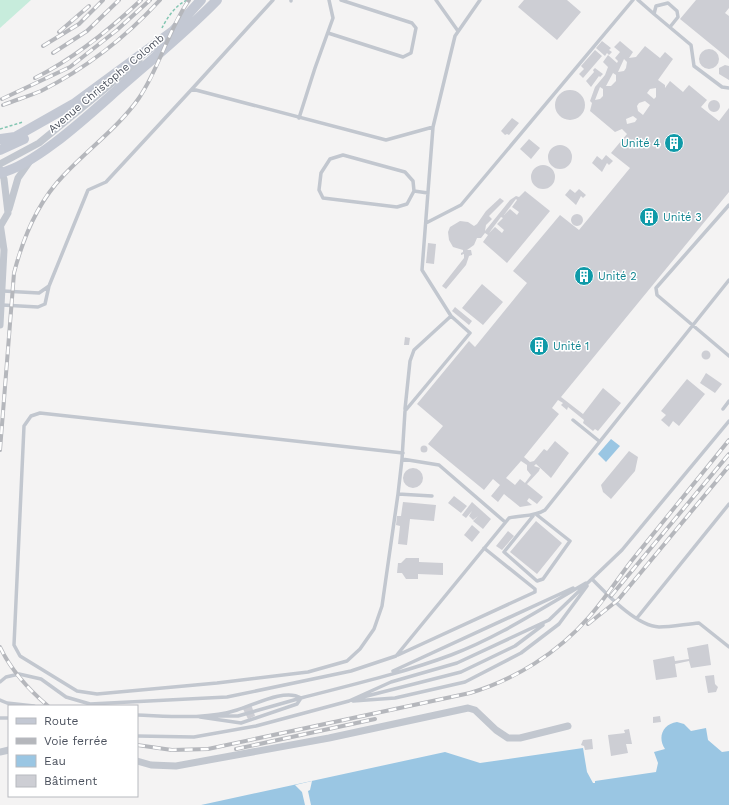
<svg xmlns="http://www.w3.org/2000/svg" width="729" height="805" viewBox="0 0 729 805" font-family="'Work Sans',sans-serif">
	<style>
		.green { fill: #c7ecdc }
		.water { fill: #9ac6e3 }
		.pier { fill: #f4f3f3 }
		.building { fill: #cdced4; fill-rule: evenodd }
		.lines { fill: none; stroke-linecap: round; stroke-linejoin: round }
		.path { stroke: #83c6b2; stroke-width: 1.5; stroke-dasharray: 3 2; stroke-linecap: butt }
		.service { stroke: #c2c7cf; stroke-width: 3.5 }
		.minor { stroke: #c2c7cf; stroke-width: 7 }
		.secondary { stroke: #c3c8d3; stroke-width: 10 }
		.rail-casing { stroke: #b5b7bc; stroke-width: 4 }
		.rail { stroke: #fff; stroke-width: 2.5; stroke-dasharray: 8; stroke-linecap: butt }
		.labels { text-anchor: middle; stroke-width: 3; stroke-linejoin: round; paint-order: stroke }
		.street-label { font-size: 11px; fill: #4c525e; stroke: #fff }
		.culture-label { font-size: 11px; fill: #0d838f; stroke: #fff; text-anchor: start }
	</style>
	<rect width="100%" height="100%" fill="#f4f3f3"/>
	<path class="green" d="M0 0H31L0 28Z"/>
	<path class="water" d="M611 439 620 446 606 462 598 454Z
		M677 722 684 724 691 731 706 728 708 740 722 752 729 751V805H201L445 752 480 763 583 748 587 772 593 783H595V781L656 772 658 763 654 752 665 749C657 737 663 724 677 722Z"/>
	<path class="pier" d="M312 781 310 790 308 791 311 805H305L302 792 295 785Z"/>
	<path class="building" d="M524 0H567L581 12 557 40 518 7Z
		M696 0H729V8L725 13 729 16V59L680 19Z
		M602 41 611 48 609 50 612 52 609 55 607 53 605 56 596 48Z
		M620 41 633 52 629 58 636 57 645 46 660 58 665 52 673 59 658 80 665 85V88L670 81 683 92 689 85 707 100 701 107 719 121 729 108V192L561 397 583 414 603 388 621 403 598 431 595 429 593 431 583 423 584 420 568 407 567 410 561 405 563 403 558 400 552 408 559 414 524 457 530 462 534 461 544 449 547 451 555 441 569 453 551 478 536 464 534 466 540 468 539 471 527 484 543 497 537 504 529 498 527 501 532 505 520 507 504 494 498 502 491 496 500 485 493 479 484 490 428 444 443 426 417 404 469 341 475 347 527 283 513 271 560 215 579 230 630 168 611 153 627 134 622 129 615 132 590 111 592 103 590 101 595 87 605 75 608 67 603 62 608 55 617 63 618 61 615 58 620 52 614 47ZM624 59 627 62 626 68 624 71 618 72ZM613 73 616 75V81L611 86H606ZM600 87 603 89V96L600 99 595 100ZM656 88V97L654 99 647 93 650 89ZM645 101 650 105 643 115 638 111 637 106 639 103ZM633 116 637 119 635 122 627 124 626 119ZM521 461 527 465V470L531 475 525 483 520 479 515 485 506 478Z
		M699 59a10 10 0 1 1 20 0a10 10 0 1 1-20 0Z
		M595 50 602 56 583 78 579 74 584 69 581 66Z
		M725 65 729 66V80L719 74V68Z
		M595 68 603 74 600 77 599 76 591 87 586 81 594 72 593 70Z
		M555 105a15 15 0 1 1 30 0a15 15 0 1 1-30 0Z
		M708 106a6 6 0 1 1 12 0a6 6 0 1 1-12 0Z
		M512 118 519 123 509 135 507 134 505 135 501 131Z
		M529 139 540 148 531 159 520 149Z
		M548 157a12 12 0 1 1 24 0a12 12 0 1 1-24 0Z
		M606 155 613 161 609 165 607 163 602 172 592 163 597 156 602 160Z
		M531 177a12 12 0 1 1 24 0a12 12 0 1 1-24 0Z
		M570 189 575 193 579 189 586 195 583 198 581 196 576 205 565 195Z
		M525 191 550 211 507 263 483 242 488 235 485 233 481 238H477L474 245 467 250H471L472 255 469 256 466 265 446 289 442 286 464 258V254L461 255V253L463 252V250L453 247 449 240 448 232 450 227 460 221 468 222 474 226 477 224 486 211 500 198 504 201 489 216 492 219 486 225 485 231 510 200 516 196 519 197ZM516 199 517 200 512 207 519 212 517 215 510 209 504 215ZM501 217 503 218 497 224 504 230 502 233 495 227 489 233Z
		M571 220a6 6 0 1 1 12 0a6 6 0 1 1-12 0Z
		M428 243 436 244 434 264 426 263Z
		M482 284 503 302 483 325 462 308Z
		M455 307 472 321 469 325 452 311Z
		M405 337 410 338 409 345H404Z
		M701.5 355a4.5 4.5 0 1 1 9 0a4.5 4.5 0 1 1-9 0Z
		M706 373 722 384 715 393 700 383Z
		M687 379 705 394 679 426 673 421 669 427 661 420 666 415 661 411Z
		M420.5 449a3.5 3.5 0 1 1 7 0a3.5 3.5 0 1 1-7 0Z
		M629 451 638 457 635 471 611 499 603 492 601 485Z
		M403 478a10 10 0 1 1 20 0a10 10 0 1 1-20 0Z
		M454 496 467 506 461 513 448 503Z
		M403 502 436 505 434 521 410 519 407 545 398 544 400 526 396 525 397 516H401Z
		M472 502 491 519 483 529 473 521 478 516 473 520 469 516 472 511 466 518 462 515Z
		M536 521 562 543 537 574 510 552Z
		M472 525 480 532 472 542 464 535Z
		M508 531 514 536 502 550 496 546Z
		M406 558H419V562L443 563V575L418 574V579H406L402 573H397L398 563H401Z
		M708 644 711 665 691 668 689 661 675 664 677 677 656 680 653 660 674 656 675 661 689 659 687 648Z
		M714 675 715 684 718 687 716 692 708 693 705 676Z
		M251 704 255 716 248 719 242 707Z
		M660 716 661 722 653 723V717Z
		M629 729 632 744H626L628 753 611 756 608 735 625 733 624 730Z
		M592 739 593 749 585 750 584 746 581 745 583 740Z"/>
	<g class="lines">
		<path class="path" d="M162 28C166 19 177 3 188 0
			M0 129 23 122"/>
		<path class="service" d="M291 0V1
			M436 0 458 31
			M480 0 455 36 433 127 422 270 451 316 470 333 405 411 402 459 439 465 505 522
			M638 0 654 14
			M670 27 678 17 677 11 668 3 656 6 654 14 691 45 694 66 722 87 729 88
			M328 33 403 57 411 53 416 28 412 23 341 0
			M192 89 273 0
			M299 118 315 68 333 18 329 0
			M414 191 407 204 397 207 323 198 319 190 321 173 330 159 343 155 405 172 413 181 414 191 428 193
			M729 205 656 288 657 295 729 356
			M426 223 461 205 633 0
			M3 291 39 293 49 286 88 190 106 182 192 89 386 140 433 127
			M2 305 38 307 45 304 49 286
			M405 409 410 361 414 350 451 316
			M723 409 729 401
			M573 420 599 441
			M402 459 398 494 432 496
			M398 494 382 606 374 629 360 649 347 661 308 672 217 683 97 694 77 691 20 656 14 645 24 426 31 416 40 413 403 453
			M533 516 504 552 537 581 543 579 570 541 537 515
			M592 579C607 594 636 626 659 627 672 627 686 624 699 623L729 647
			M637 618 729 504
			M398 655 535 592V589L484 548
			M393 671 573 588
			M0 682 6 677 19 674 41 679 66 697 90 704 227 697 351 671 396 656 509 518C522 515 534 517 545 510L729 280
			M359 698 461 672 515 646 543 625
			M0 700 7 703 34 706
			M353 701 395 698 465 682 521 653 559 624 587 586
			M137 715C169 716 207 720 237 710 254 705 285 688 301 698 351 685 403 673 451 655 499 637 542 608 586 583
			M209 716H238L301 698
			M200 717 241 723 297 704 301 698
			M0 718H9
			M137 736 194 737 256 726 349 701 391 682 457 663 549 620 622 550 729 421"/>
		<path class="minor" d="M0 164 39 143 139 61
			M1 170 4 179 8 213 1 225
			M9 209 18 178 30 161
			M0 223 4 250 0 325
			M0 752 9 750
			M137 761 151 765 176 766 329 738 468 708 475 710 496 730 508 738H520L568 726"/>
		<path class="secondary" d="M0 139 15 137 22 133 75 103 173 31 201 0
			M0 150 24 139
			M0 173C37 165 95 109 125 83 156 56 188 30 217 0"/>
		<defs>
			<path id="rail" d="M59 32 89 6
				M43 46 79 24 103 0
				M53 53 87 31 119 0
				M35 78C75 58 109 30 141 0
				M2 99 70 67 117 30 150 0
				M3 105C16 100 29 96 41 91 85 69 127 36 160 0
				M0 450 14 273C23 238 37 203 63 176 88 149 118 128 139 98 160 67 168 30 189 0
				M611 596 729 454
				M588 624 618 600 633 582 729 466
				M0 647C11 670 28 689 48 706
				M137 745 172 750 208 749 470 693C514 680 558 653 589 617 605 599 618 578 633 559 665 519 697 480 729 440
				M236 749 375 719"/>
		</defs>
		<use href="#rail" class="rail-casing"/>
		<use href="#rail" class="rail"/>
	</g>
	<defs>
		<symbol id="building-disc" viewBox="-11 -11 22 22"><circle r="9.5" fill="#0f9aa8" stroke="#fff"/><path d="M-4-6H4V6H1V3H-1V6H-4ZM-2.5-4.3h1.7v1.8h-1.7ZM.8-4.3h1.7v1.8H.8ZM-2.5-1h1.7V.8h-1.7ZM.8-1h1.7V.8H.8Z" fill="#fff"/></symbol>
	</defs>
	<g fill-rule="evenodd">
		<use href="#building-disc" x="663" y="132" width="22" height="22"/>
		<use href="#building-disc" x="638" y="206" width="22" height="22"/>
		<use href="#building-disc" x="573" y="265" width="22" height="22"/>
		<use href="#building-disc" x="528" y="335" width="22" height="22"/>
	</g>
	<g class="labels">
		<g class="street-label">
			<text transform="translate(106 83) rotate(-40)" y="4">Avenue Christophe Colomb</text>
		</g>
		<g class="culture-label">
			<text x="660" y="147" text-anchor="end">Unité 4</text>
			<text x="663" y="221">Unité 3</text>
			<text x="598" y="280">Unité 2</text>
			<text x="553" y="350">Unité 1</text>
		</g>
	</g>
	<rect x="8" y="705" width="130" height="92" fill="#ffffff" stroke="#b7babf"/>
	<rect x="16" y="718" width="20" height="6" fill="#c3c8d3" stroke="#b7babf"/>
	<text x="44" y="725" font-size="12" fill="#4c525e">Route</text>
	<rect x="16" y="738" width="20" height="6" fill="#b5b7bc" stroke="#b7babf"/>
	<text x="44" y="745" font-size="12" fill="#4c525e">Voie ferrée</text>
	<rect x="16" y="755" width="20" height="12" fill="#9ac6e3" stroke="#b7babf"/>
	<text x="44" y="765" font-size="12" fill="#4c525e">Eau</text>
	<rect x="16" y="775" width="20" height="12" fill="#cdced4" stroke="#b7babf"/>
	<text x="44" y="785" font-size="12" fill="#4c525e">Bâtiment</text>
</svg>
